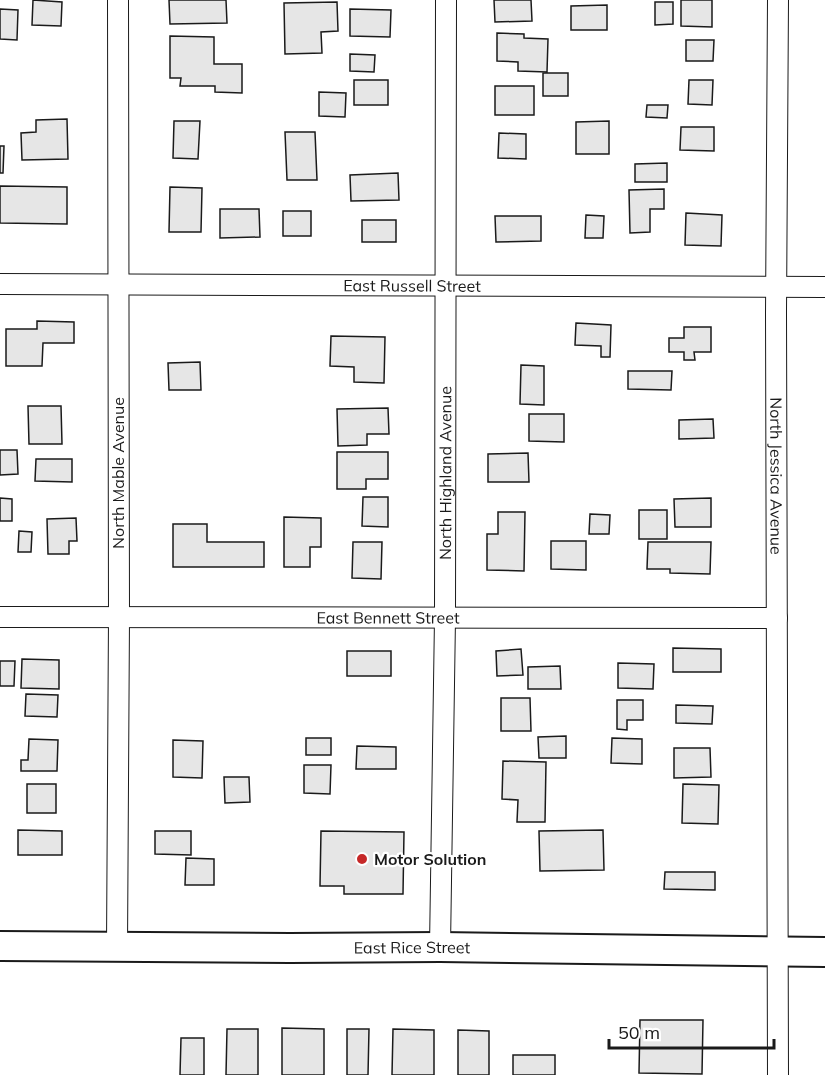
<svg xmlns="http://www.w3.org/2000/svg" width="825" height="1075" viewBox="0 0 825 1075" font-family="Mulish,sans-serif">
	<style>
		.building { fill: #e6e6e6; stroke: #1a1a1a; stroke-width: 1.5 }
		.lines { fill: none; stroke-linecap: round; stroke-linejoin: round }
		.minor-casing { stroke: #1a1a1a; stroke-width: 22 }
		.secondary-casing { stroke: #1a1a1a; stroke-width: 32 }
		.minor { stroke: #fff; stroke-width: 20 }
		.secondary { stroke: #fff; stroke-width: 28 }
		.poi-dot { fill: #c62828; stroke: #fff; stroke-width: 2 }
		.labels { text-anchor: middle; stroke-width: 4.5; stroke-linejoin: round; paint-order: stroke }
		.street-label { font-size: 16px; fill: #1a1a1a; stroke: #fff }
		.poi-label { font-size: 16px; font-weight: bold; fill: #1a1a1a; stroke: #fff; text-anchor: start }
	</style>
	<rect width="100%" height="100%" fill="#fff"/>
	<path class="building" d="M33 0 62 2 61 26 32 25Z
		M169 0H226L227 23 170 24Z
		M494 0H531L532 21 495 22Z
		M681 0H712V27L681 26Z
		M337 2 338 31 321 32 322 53 285 54 284 3Z
		M655 2H673V24L655 25Z
		M607 5V30H571V6Z
		M0 9 18 10 17 40 0 39Z
		M350 9 391 10 390 37 350 36Z
		M497 33 524 34V38L548 39 547 72 518 71V62L497 61Z
		M170 36 214 37V64H242V93L215 92V86H180L181 78H170Z
		M686 40H714L713 61H686Z
		M350 54 375 55 374 72 350 71Z
		M543 73H568V96H543Z
		M354 80H388V105H354Z
		M689 80H713L712 105 688 104Z
		M495 86H534V115H495Z
		M319 92 346 93 345 117 319 116Z
		M647 105H668L667 118 646 117Z
		M67 119 68 159 22 160 21 133 36 132V120Z
		M174 121H200L198 159 173 158Z
		M609 121V154H576V122Z
		M681 127H714V151L680 150Z
		M285 132H315L317 180H287Z
		M499 133 526 134V159L498 158Z
		M0 146H4L3 173H0Z
		M667 163V182H635V164Z
		M398 173 399 200 351 201 350 175Z
		M0 186 67 187V224L0 223Z
		M170 187 202 188 201 232H169Z
		M664 189V209H650V232L630 233 629 190Z
		M220 209H259L260 237 220 238Z
		M283 211H311V236H283Z
		M686 213 722 215 721 246 685 245Z
		M586 215 604 216 603 238H585Z
		M495 216H541V241L496 242Z
		M362 220H396V242H362Z
		M37 321 74 322V343H43L42 366H6V329H37Z
		M576 323 611 325 610 357H601V346L575 345Z
		M684 327H711V352H694L695 360H684V352H669V338H684Z
		M331 336 385 337 384 383 354 382V367L330 366Z
		M200 362 201 390H169L168 363Z
		M521 365 544 366V405L520 404Z
		M628 371H672L671 390 628 389Z
		M28 406H61L62 444H29Z
		M388 408 389 434H367V445L338 446 337 409Z
		M529 414H564V442L529 441Z
		M713 419 714 438 679 439V420Z
		M0 450H17L18 474 0 475Z
		M337 452H388V479H366V489H337Z
		M528 453 529 482H488V454Z
		M36 459H72V482L35 481Z
		M363 497H388V527L362 526Z
		M0 498 12 499V521H0Z
		M711 498V527H675L674 499Z
		M639 510H667V539H639Z
		M498 512H525L524 571 487 570V534H498Z
		M590 514 610 515 609 534H589Z
		M284 517 321 518V547H310V567H284Z
		M76 518 77 541H69V554H48L47 519Z
		M173 524H207V542H264V567H173Z
		M19 531 32 532 31 552H18Z
		M551 541H586V570L551 569Z
		M353 542H382L381 579 352 578Z
		M648 542H711L710 574 670 573V569H647Z
		M673 648 721 649V672H673Z
		M521 649 523 675 497 676 496 651Z
		M347 651H391V676H347Z
		M22 659 59 660V689L21 688Z
		M0 661H15L14 686H0Z
		M618 663 654 664 653 689 618 688Z
		M560 666 561 689H528V667Z
		M26 694 58 695 57 717 25 716Z
		M501 698H530L531 731H501Z
		M617 700H643V720H627V730L617 729Z
		M676 705 713 706 712 724 676 723Z
		M566 736V758H539L538 737Z
		M306 738H331V755H306Z
		M612 738 642 739V764L611 763Z
		M29 739 58 740 57 771H21V760H28Z
		M173 740 203 741 202 778 173 777Z
		M357 746 396 747V769H356Z
		M674 748H710L711 777 674 778Z
		M503 761 546 762 545 822H517L518 800 502 799Z
		M304 765H331L330 794 304 793Z
		M224 777H249L250 802 225 803Z
		M27 784H56V813H27Z
		M683 784 719 785 718 824 682 823Z
		M18 830 62 831V855H18Z
		M603 830 604 870 540 871 539 831Z
		M155 831H191V855L155 854Z
		M321 831 404 832 403 894H344V886H320Z
		M186 858 214 859V885H185Z
		M665 872H715V890L664 889Z
		M640 1020H703L702 1074 639 1073Z
		M282 1028 324 1029V1075H282Z
		M227 1029H258V1075H226Z
		M347 1029H369L368 1075H347Z
		M393 1029 434 1030V1075H392Z
		M458 1030 489 1031V1075H458Z
		M181 1038H204V1075H180Z
		M513 1055H555V1075H513Z"/>
	<g class="lines">
		<defs>
			<g id="minor">
				<path id="s1" d="M778 0 776 313 778 1075"/>
				<path id="s2" d="M0 284 825 287"/>
				<path id="s3" d="M0 617 777 618"/>
				<path d="M117 947 119 617 118 0"/>
				<path id="s4" d="M440 947 445 618 446 0"/>
			</g>
			<g id="secondary">
				<path id="s5" d="M0 946 290 948 440 947 825 952"/>
			</g>
		</defs>
		<use href="#minor" class="minor-casing"/>
		<use href="#secondary" class="secondary-casing"/>
		<use href="#minor" class="minor"/>
		<use href="#secondary" class="secondary"/>
	</g>
	<circle class="poi-dot" cx="362" cy="859" r="6"/>
	<g class="labels">
		<g class="street-label">
			<text dy="6" stroke="none"><textPath href="#s2" startOffset="412">East Russell Street</textPath></text>
			<text transform="translate(118 473) rotate(-90)" y="6">North Mable Avenue</text>
			<text dy="6" stroke="none"><textPath href="#s4" startOffset="474">North Highland Avenue</textPath></text>
			<text dy="6" stroke="none"><textPath href="#s1" startOffset="476">North Jessica Avenue</textPath></text>
			<text dy="6" stroke="none"><textPath href="#s3" startOffset="388">East Bennett Street</textPath></text>
			<text dy="6" stroke="none"><textPath href="#s5" startOffset="412">East Rice Street</textPath></text>
		</g>
		<g class="poi-label">
			<text x="374" y="865">Motor Solution</text>
		</g>
	</g>
	<path d="M609 1039v9h165v-9" fill="none" stroke="#1a1a1a" stroke-width="3"/>
	<text x="618" y="1039" font-size="18" fill="#1a1a1a" stroke="#ffffff" stroke-width="4.5" paint-order="stroke">50 m</text>
</svg>
